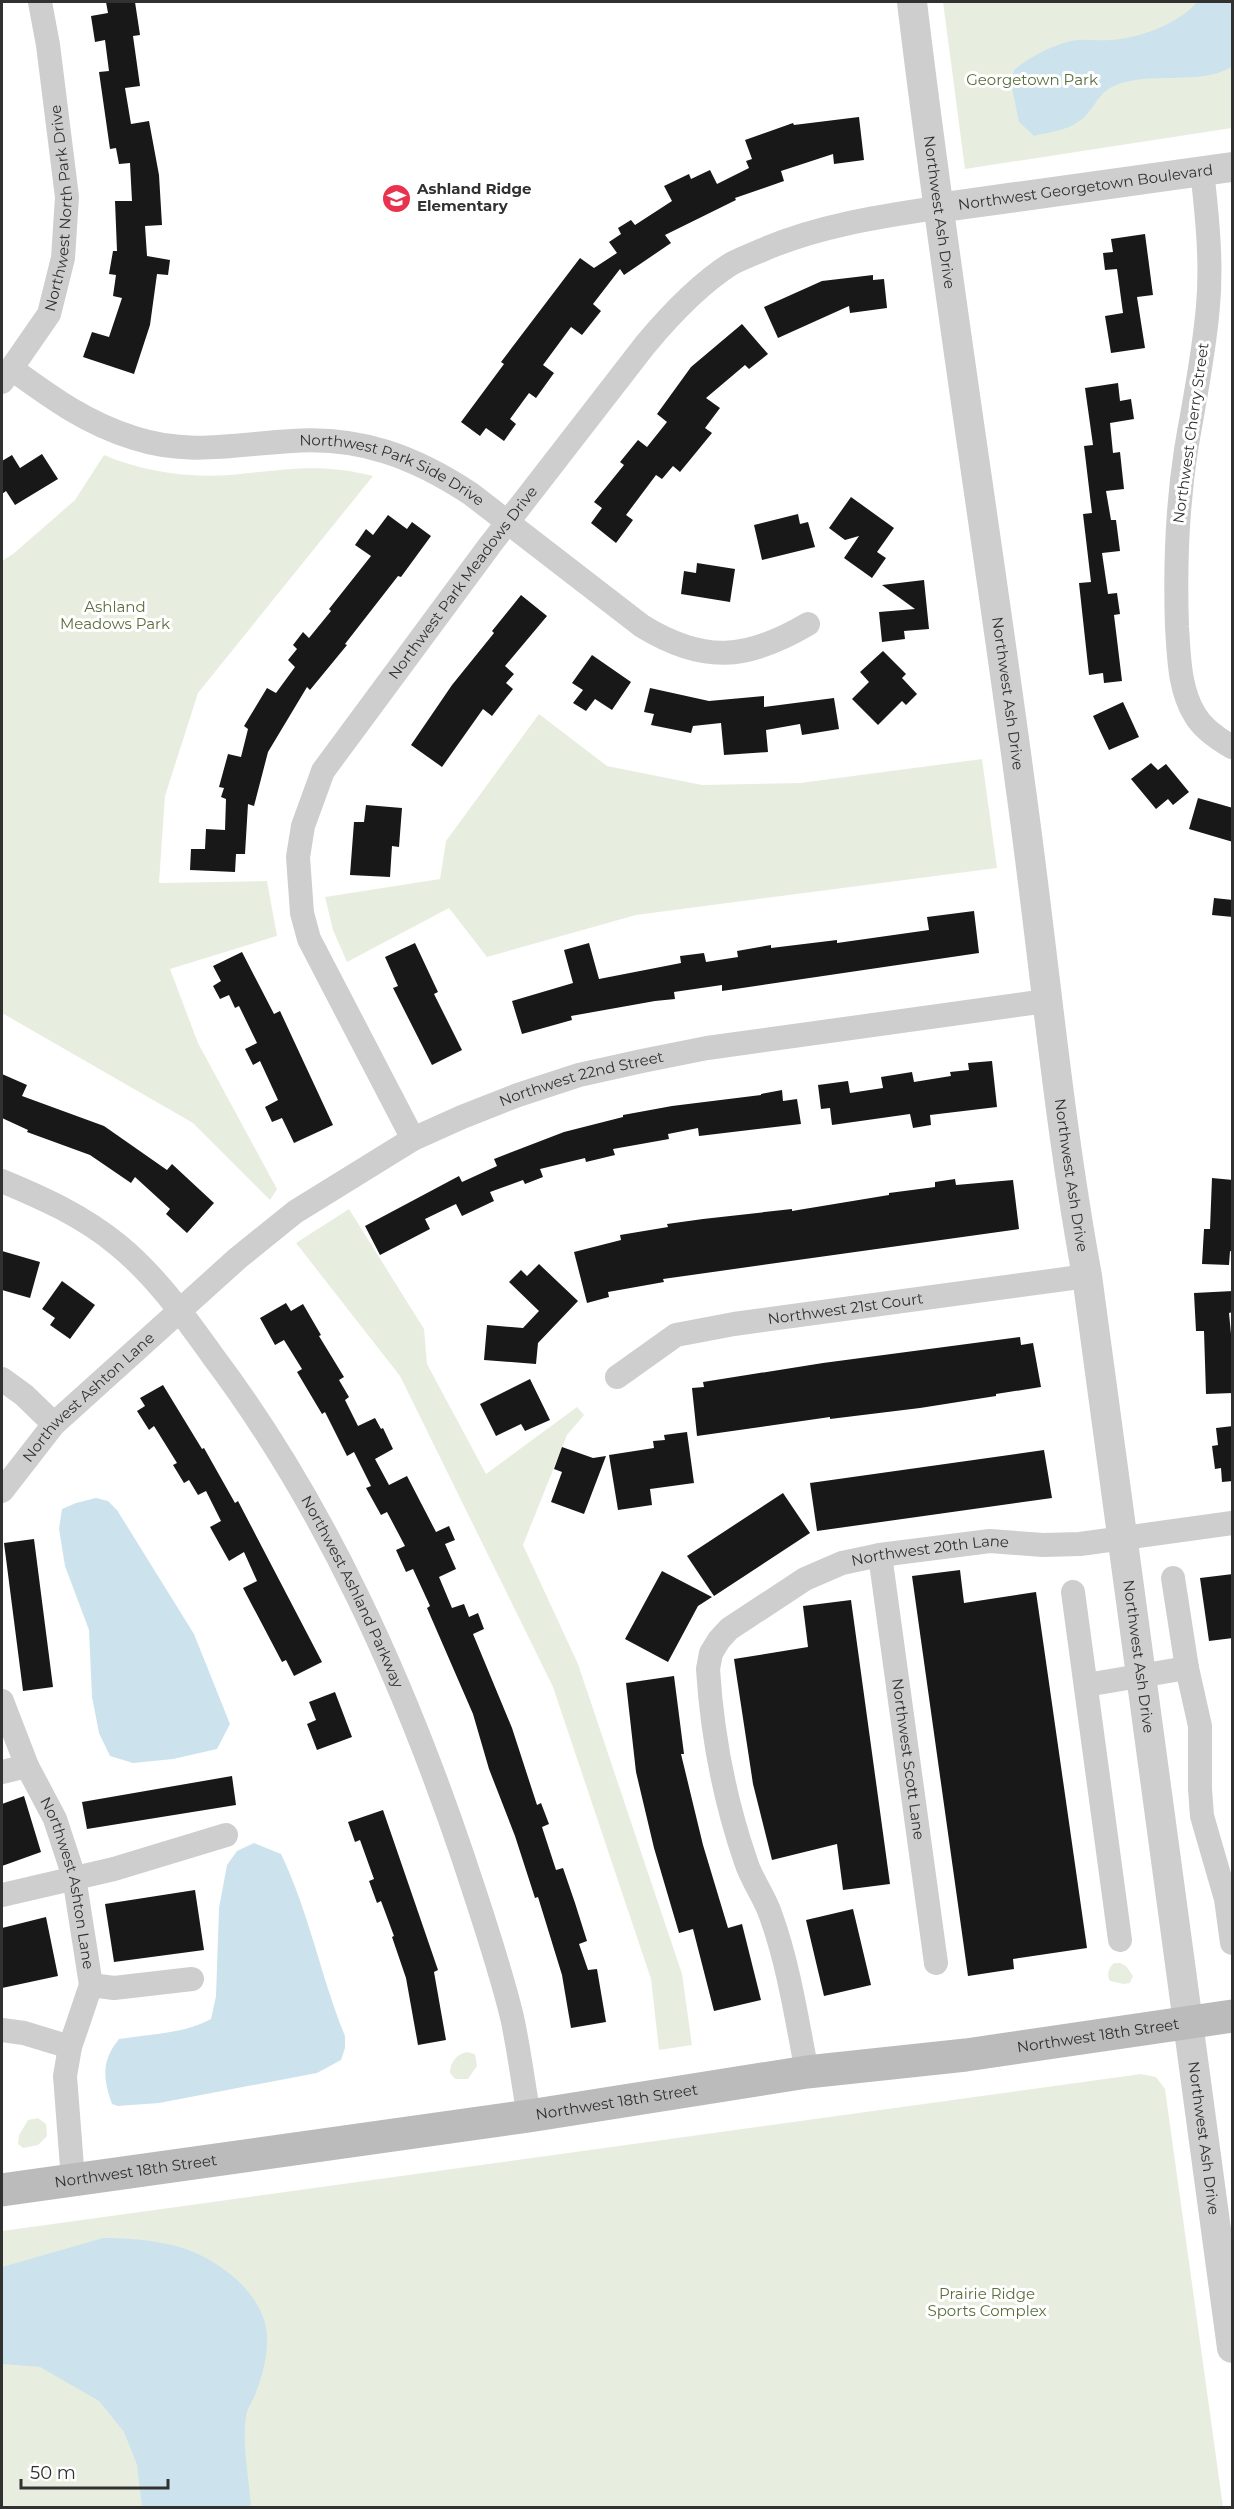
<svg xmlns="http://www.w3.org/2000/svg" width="1234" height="2509" viewBox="0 0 1234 2509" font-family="Montserrat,sans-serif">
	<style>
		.green { fill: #e8eedf }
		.water { fill: #cce3ee }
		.building { fill: #181818 }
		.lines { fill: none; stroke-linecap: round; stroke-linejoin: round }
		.minor { stroke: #cecece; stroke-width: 24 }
		.tertiary { stroke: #cecece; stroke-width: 30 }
		.secondary { stroke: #bbb; stroke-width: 33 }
		.labels { text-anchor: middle; stroke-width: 6; stroke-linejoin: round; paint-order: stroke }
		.park-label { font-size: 15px; fill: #586f3d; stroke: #fff }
		.street-label { font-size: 15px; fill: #313131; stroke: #fff }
		.poi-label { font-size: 15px; font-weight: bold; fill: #313131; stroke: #fff; text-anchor: start }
	</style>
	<rect width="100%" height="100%" fill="#fff"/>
	<path class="green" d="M943 2H1232V128L965 169Z
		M104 455C146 473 195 479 240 474 289 469 324 463 373 476L198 693 165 796 159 883 267 881 277 936 170 969 198 1043 277 1189 270 1200 193 1123 2 1013V561L13 554 75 500Z
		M539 714 607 766 702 785 800 783 982 759 997 868 636 915 487 957 449 908 347 962 333 930 325 897 440 879 446 841Z
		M349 1209 424 1329 427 1364 486 1474 577 1407 584 1415 567 1435 523 1545 578 1664 682 1974 692 2045 659 2050 651 1979 553 1687 400 1376 296 1243Z
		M1114 1963H1120L1126 1966 1133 1976 1130 1983 1124 1984 1110 1981C1106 1975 1109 1967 1114 1963Z
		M467 2052 475 2054 477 2066 468 2079H455L450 2073C450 2062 457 2054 467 2052Z
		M1141 2074 1156 2077 1165 2089 1223 2507H2V2231Z
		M38 2118 46 2124 47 2136 38 2145 23 2148 18 2144 19 2135 28 2120Z"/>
	<path class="water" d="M1197 2H1232V67C1196 87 1151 70 1114 86 1097 93 1093 113 1078 122 1065 131 1049 132 1034 136L1019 122 1012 88 1014 70C1029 57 1049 47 1067 42 1080 38 1096 41 1109 40 1137 39 1179 24 1197 2Z
		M96 1498 108 1501 117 1510 194 1634 230 1724 217 1749 173 1759 133 1763 110 1756 99 1733 92 1697 89 1630 65 1566 59 1529 62 1509 76 1503Z
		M254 1843 281 1854C309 1912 321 1977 345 2036V2048L341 2060 317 2073 159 2103 118 2106 112 2104C103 2078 101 2061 119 2039 150 2034 183 2034 211 2019L216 1996 219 1908 227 1865 237 1851Z
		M103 2238C128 2238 152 2240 176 2246 215 2256 266 2293 267 2337 268 2355 262 2378 255 2395 252 2402 247 2409 246 2416 242 2446 249 2477 251 2507H142L137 2465 124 2432 99 2401 40 2367 2 2364V2267Z"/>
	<path class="building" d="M106 2H135L140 35 133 36 140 86 125 88 131 124 149 121 159 175 162 225 145 226 147 256 170 260 168 275 157 274 150 325 134 374 83 357 92 332 109 337 122 298 113 296 116 275 109 274 113 251H117L115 201H132L130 163 119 164 116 148 110 149 99 72 109 71 105 40 95 42 91 16 108 13Z
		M859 117 864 160 834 164 833 154 781 171 784 181 735 198 736 200 665 235 671 243 624 275 620 269 593 304 601 311 582 335 571 327 543 365 554 373 536 398 529 393 510 419 516 424 504 441 486 428 480 436 461 422 504 364 501 362 580 258 594 268 617 253 609 242 621 234 618 228 631 220 635 225 672 201 664 186 689 174 691 179 710 170 717 184 749 168 746 161 752 159 745 140 793 123 794 125Z
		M1145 234 1153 295 1137 297 1145 348 1111 353 1105 316 1123 313 1117 269 1105 270 1103 253 1113 252 1111 239Z
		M873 275V280L884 279 887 308 850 313 849 306 778 338 764 307 822 281Z
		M742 324 768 354 749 369 745 365 706 398 720 408 705 428 712 433 680 472 673 466 662 479 656 475 626 515 633 520 616 543 591 523 602 508 594 502 624 465 620 462 638 440 647 447 667 422 657 414 691 367Z
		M1118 383 1120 401 1131 399 1134 419 1110 423 1113 453 1120 452 1124 489 1106 491 1111 520H1116L1120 551 1102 553 1108 594 1117 593 1120 614 1114 615 1122 681 1104 683 1103 673 1089 675 1079 583 1091 582 1083 514 1092 513 1084 446 1093 445 1085 388Z
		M42 454 58 479 15 505 6 491 2 494V461L12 455 20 468Z
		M851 497 894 528 877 552 886 558 872 578 844 558 859 536 845 540 829 528Z
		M798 514 800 524 808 522 815 547 762 560 754 525Z
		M388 515 407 529 412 522 431 536 401 577 398 576 345 644 347 645 310 690 307 687 268 752 254 806 248 804 245 854H236L235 872 190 870 191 849H205L206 829 225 830 226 799 221 797 224 788 219 787 228 754 241 757 248 729 244 726 267 688 276 693 295 667 288 660 297 649 293 645 303 632 309 638 331 611 329 609 371 556 355 545 366 529 373 535Z
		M697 563 735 569 730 602 681 594 684 571 696 573Z
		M924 580 929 629 904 631 905 639 882 642 879 612 915 609 882 585Z
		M521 595 547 616 505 666 514 674 506 683 513 689 492 716 483 709 442 767 411 745 452 685 494 633 492 631Z
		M883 651 906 674 902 678 917 694 906 705 902 701 878 725 852 699 869 682 860 672Z
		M592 655 631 682 612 710 595 699 586 711 573 703 583 690 572 683Z
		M650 688 709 701 764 696V707L834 698 839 729 802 735 800 724 766 730 768 752 724 755 721 723 693 726 691 733 651 725 654 714 644 712Z
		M1123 702 1139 737 1109 750 1093 716Z
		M1151 763 1158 770 1166 764 1189 792 1173 805 1168 799 1156 809 1131 779Z
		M1198 798 1233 808V842L1189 829Z
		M366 805 402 808 399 847 392 846 390 877 350 875 354 822H364Z
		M1214 898 1233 900V917L1212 915Z
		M974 911 979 953 722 991V985L674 992 675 999 655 1001 571 1016 572 1020 522 1034 512 1001 573 983 564 950 589 943 599 979 681 963 680 956 704 953 706 962 738 957 737 951 771 945V948L837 940V943L929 930 927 917Z
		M415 943 438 992 434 994 462 1050 432 1065 393 988 398 986 385 957Z
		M242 952 274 1014 280 1011 333 1125 294 1143 282 1118 272 1122 265 1107 278 1100 260 1061 253 1065 245 1049 257 1043 239 1006 235 1008 229 995 220 999 213 986 221 981 213 966Z
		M992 1061 997 1107 930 1115 931 1125 913 1128 910 1114 832 1125 830 1108 821 1109 818 1085 848 1081 850 1093 883 1088 881 1077 912 1072 914 1082 951 1076 950 1072 969 1070 968 1063Z
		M2 1074 27 1085 22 1096 104 1126 167 1170 172 1164 214 1203 187 1233 166 1214 170 1209 135 1177 131 1183 90 1155 27 1132 28 1130 2 1118Z
		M782 1090 783 1101 797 1099 801 1124 699 1136 698 1128 668 1134 669 1139 613 1149 615 1155 586 1162 585 1158 540 1169 543 1177 525 1184 523 1180 490 1192 494 1201 462 1216 456 1204 425 1219 430 1229 380 1255 365 1226 459 1176 462 1182 497 1166 494 1159 564 1132 623 1117V1115L672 1106 761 1095V1094Z
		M1212 1178 1233 1180V1252L1230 1251 1229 1265 1202 1264 1204 1229H1210Z
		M955 1179 956 1185 1013 1180 1019 1229 663 1279 664 1282 608 1292 609 1297 587 1303 574 1252 621 1240 620 1235 668 1227 667 1224 703 1219 792 1209V1211L889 1195V1193L935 1187V1182Z
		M2 1251 40 1262 30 1298 2 1290Z
		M539 1264 578 1301 538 1343 536 1364 484 1360 487 1325 523 1328 539 1311 509 1282 521 1270 527 1276Z
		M62 1281 95 1305 70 1339 50 1325 55 1318 42 1309Z
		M1233 1291V1312L1229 1313 1233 1355V1393L1206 1394 1204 1331H1196L1194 1293Z
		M286 1303 291 1311 303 1304 321 1335 319 1336 344 1377 339 1380 349 1397 345 1400 358 1426 375 1418 381 1429 383 1428 393 1449 375 1459 389 1485 407 1476 436 1532 449 1526 455 1540 445 1544 456 1569 439 1577 452 1608 464 1604 469 1617 478 1613 484 1629 473 1634 512 1728 537 1805 541 1803 549 1824 542 1827 556 1870 563 1868 575 1903 587 1941 579 1944 588 1970 597 1969 606 2022 571 2028 562 1975 538 1897 535 1898 515 1836 489 1769 473 1714 427 1608 430 1606 413 1569 406 1572 396 1550 405 1546 387 1512 381 1515 366 1488 371 1486 354 1452 347 1456 325 1412 322 1414 297 1372 302 1369 284 1340 275 1345 260 1318Z
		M1020 1337 1021 1345 1033 1343 1041 1387 996 1394V1396L920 1408 830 1419V1417L697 1436 692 1388 704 1387 703 1382 823 1363Z
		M530 1379 550 1420 525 1431 521 1424 496 1436 480 1404Z
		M163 1385 202 1449 204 1448 235 1503 238 1501 322 1662 294 1676 286 1660 282 1662 243 1588 257 1581 244 1552 229 1561 210 1527 221 1521 206 1491 198 1495 189 1480 184 1483 173 1465 177 1463 154 1426 149 1430 137 1411 145 1406 140 1398Z
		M1233 1426V1481L1222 1482 1221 1468 1215 1469 1212 1446 1218 1445 1216 1428Z
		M687 1432 694 1483 650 1489 652 1505 618 1510 609 1455 654 1448 653 1441 665 1440 664 1435Z
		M562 1447 593 1458 606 1456 584 1514 551 1502 562 1472 554 1469Z
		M1044 1450 1052 1498 817 1531 810 1483Z
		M783 1493 810 1533 714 1596 687 1556Z
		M34 1539 53 1687 23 1691 4 1543Z
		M960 1570 964 1603 1036 1592 1087 1948 1013 1959 1014 1969 968 1976 912 1576Z
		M662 1571 712 1597 698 1606 668 1662 625 1639Z
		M1233 1574V1638L1209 1641 1200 1578Z
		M851 1600 890 1884 843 1890 837 1844 772 1860 753 1784 734 1659 808 1647 803 1606Z
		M674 1676 684 1754H681L703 1845 728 1928 742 1924 761 2000 714 2011 693 1929 679 1933 654 1848 636 1772 626 1683Z
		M335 1692 352 1737 317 1750 307 1724 316 1720 309 1702Z
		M232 1776 236 1805 87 1829 82 1802Z
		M24 1796 41 1852 2 1866V1804Z
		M383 1810 438 1970 434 1972 446 2040 418 2045 406 1978 392 1937 394 1936 381 1901 377 1903 369 1881 374 1879 360 1840 355 1842 348 1822Z
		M195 1890 204 1950 114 1962 105 1904Z
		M853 1909 871 1985 824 1996 806 1920Z
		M46 1917 58 1976 2 1988V1928Z"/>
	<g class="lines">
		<g class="minor">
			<path d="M1202 170C1207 215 1212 261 1208 306 1204 355 1194 402 1186 450 1177 508 1175 568 1177 627 1179 656 1179 689 1195 715 1203 729 1218 739 1232 747"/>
			<path id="s1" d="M12 369C52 398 86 423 134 438 189 456 237 444 292 441 360 436 415 457 471 494L642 626C704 664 747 660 808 624"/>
			<path id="s2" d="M2 382 49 314 63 258 67 197 48 45 40 2"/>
			<path id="s3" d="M413 1139 309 939 302 913 298 857 303 826 323 771 490 545 645 345C670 315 698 285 731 264 740 259 751 255 760 251 816 226 877 217 937 208"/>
			<path id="s4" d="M2 1181C43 1198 83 1216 118 1245 156 1276 184 1316 212 1355 325 1505 403 1680 463 1857 480 1909 499 1963 512 2017 519 2049 523 2083 529 2116"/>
			<path id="s5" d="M617 1377 676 1335 734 1324 1087 1276"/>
			<path d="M2 1379 24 1395 54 1424"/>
			<path id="s6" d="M2 1491 54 1424 238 1258 295 1212 413 1139 462 1117 518 1095 579 1075 642 1061 707 1048 1046 1001"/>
			<path id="s7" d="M880 1555 936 1963"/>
			<path d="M1173 1578 1187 1668 1200 1726V1789L1202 1816 1226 1899 1232 1943"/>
			<path d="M1073 1592 1120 1940"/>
			<path d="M1086 1685 1187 1668"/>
			<path id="s8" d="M2 1701 27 1766 55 1819 74 1877 91 1985 70 2047 65 2076 73 2180"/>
			<path d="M2 1772 27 1766"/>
			<path d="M2 1895 114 1869 226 1835"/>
			<path d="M91 1985 114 1988 192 1979"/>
			<path d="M2 2030 24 2033 70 2047"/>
			<path id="s9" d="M807 2072C797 2021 789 1966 771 1916 765 1897 752 1881 746 1862 725 1801 712 1733 708 1669L711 1653 719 1640 729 1629 805 1579 842 1563 880 1555 990 1541 1043 1545 1080 1544 1232 1523"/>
		</g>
		<g class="tertiary">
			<path id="s10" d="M912 2C943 263 985 522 1020 783 1043 947 1057 1113 1087 1276L1232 2348"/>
			<path id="s11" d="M937 208 1232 167"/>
		</g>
		<path class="secondary" id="s12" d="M2 2190 529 2116 807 2072 966 2055 1232 2016"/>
	</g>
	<defs>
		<symbol id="school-disc" viewBox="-11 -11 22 22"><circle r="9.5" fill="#e9334e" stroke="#fff"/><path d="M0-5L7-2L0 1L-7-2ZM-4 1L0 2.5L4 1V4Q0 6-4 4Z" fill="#fff"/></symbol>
	</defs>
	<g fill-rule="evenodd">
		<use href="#school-disc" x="380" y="182" width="33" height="33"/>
	</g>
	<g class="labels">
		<g class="park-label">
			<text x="1032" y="85">Georgetown Park</text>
			<text x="115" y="612">Ashland<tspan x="115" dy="17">Meadows Park</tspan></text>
			<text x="987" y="2299">Prairie Ridge<tspan x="987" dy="17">Sports Complex</tspan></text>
		</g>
		<g class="street-label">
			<text dy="5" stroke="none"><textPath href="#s11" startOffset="150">Northwest Georgetown Boulevard</textPath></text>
			<text dy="5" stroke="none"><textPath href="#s2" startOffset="190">Northwest North Park Drive</textPath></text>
			<text dy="5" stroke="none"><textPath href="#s10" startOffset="212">Northwest Ash Drive</textPath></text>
			<text transform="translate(1191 433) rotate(-82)" y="5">Northwest Cherry Street</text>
			<text dy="5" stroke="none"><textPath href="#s1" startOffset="406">Northwest Park Side Drive</textPath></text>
			<text dy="5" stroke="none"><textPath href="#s3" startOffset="633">Northwest Park Meadows Drive</textPath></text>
			<text dy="5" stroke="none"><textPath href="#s10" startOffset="698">Northwest Ash Drive</textPath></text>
			<text dy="5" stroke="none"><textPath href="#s6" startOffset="724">Northwest 22nd Street</textPath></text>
			<text dy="5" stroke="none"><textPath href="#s10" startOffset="1184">Northwest Ash Drive</textPath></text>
			<text dy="5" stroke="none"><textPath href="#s5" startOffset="244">Northwest 21st Court</textPath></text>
			<text dy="5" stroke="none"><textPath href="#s6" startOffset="128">Northwest Ashton Lane</textPath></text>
			<text dy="5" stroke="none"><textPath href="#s9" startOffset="684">Northwest 20th Lane</textPath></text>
			<text dy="5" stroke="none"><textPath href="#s4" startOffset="554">Northwest Ashland Parkway</textPath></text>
			<text dy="5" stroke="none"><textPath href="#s10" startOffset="1670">Northwest Ash Drive</textPath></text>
			<text dy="5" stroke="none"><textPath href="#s7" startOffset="206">Northwest Scott Lane</textPath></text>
			<text dy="5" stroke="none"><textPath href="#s8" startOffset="195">Northwest Ashton Lane</textPath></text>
			<text dy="5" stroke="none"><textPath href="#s12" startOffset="1107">Northwest 18th Street</textPath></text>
			<text dy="5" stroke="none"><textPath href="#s12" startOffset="621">Northwest 18th Street</textPath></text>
			<text dy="5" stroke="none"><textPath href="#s10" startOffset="2156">Northwest Ash Drive</textPath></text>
			<text dy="5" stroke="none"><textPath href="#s12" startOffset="135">Northwest 18th Street</textPath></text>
		</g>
		<g class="poi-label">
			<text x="417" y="194">Ashland Ridge<tspan x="417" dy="17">Elementary</tspan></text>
		</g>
	</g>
	<rect width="1234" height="2509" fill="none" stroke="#313131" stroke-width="6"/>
	<path d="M21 2479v9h147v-9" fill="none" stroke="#313131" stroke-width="3"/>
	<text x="30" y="2479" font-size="18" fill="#313131" stroke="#ffffff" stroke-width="4.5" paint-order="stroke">50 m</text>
</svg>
